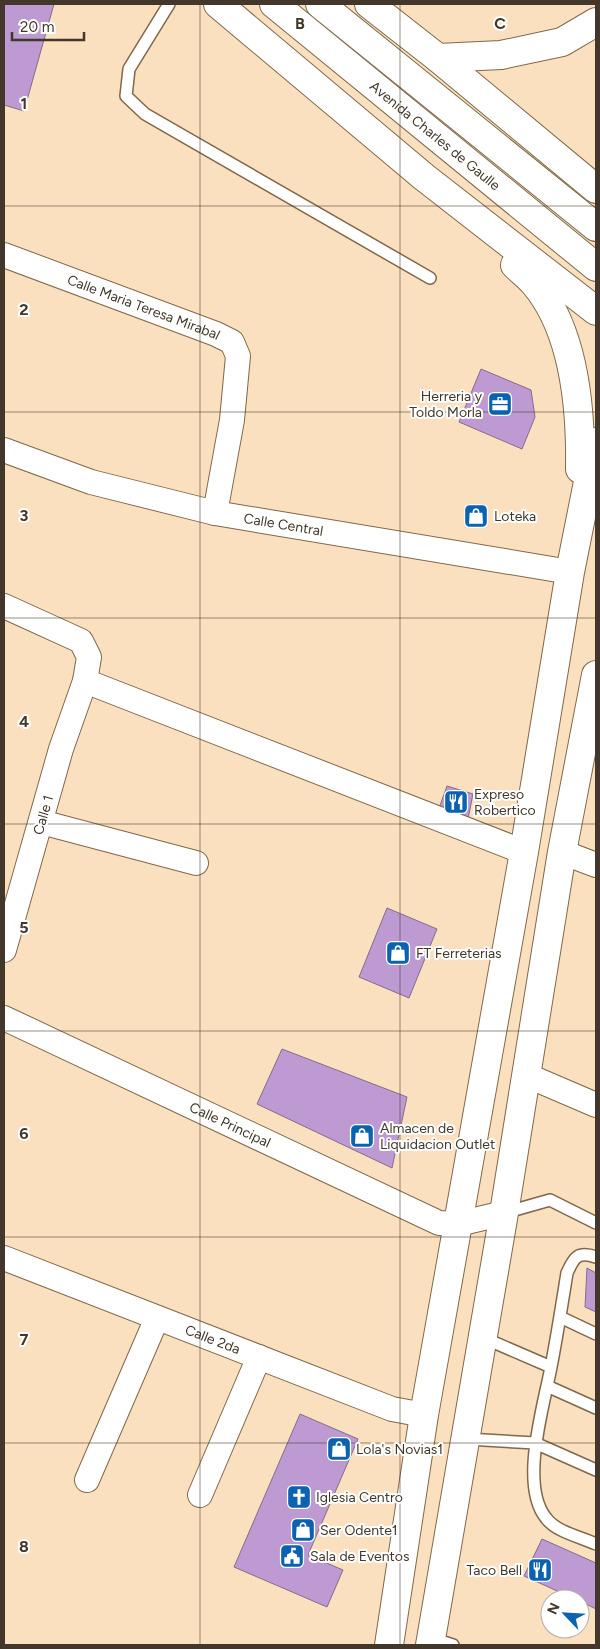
<svg xmlns="http://www.w3.org/2000/svg" width="600" height="1649" viewBox="0 0 600 1649" font-family="Figtree,sans-serif">
	<style>
		.building { fill: #bd9ad2; stroke: #816d8d }
		.lines { fill: none; stroke-linecap: round; stroke-linejoin: round }
		.service-casing { stroke: #80684a; stroke-width: 14 }
		.minor-casing { stroke: #80684a; stroke-width: 26 }
		.primary-casing { stroke: #80684a; stroke-width: 30 }
		.service { stroke: #fff; stroke-width: 11 }
		.minor { stroke: #fff; stroke-width: 24 }
		.primary { stroke: #fff; stroke-width: 28 }
		.grid { fill: none; stroke: #42372a; stroke-width: 1; stroke-opacity: 0.55 }
		.labels { text-anchor: middle; stroke-width: 4; stroke-linejoin: round; paint-order: stroke }
		.street-label { font-size: 14px; fill: #42372a; stroke: #fff }
		.poi-label { font-size: 14px; fill: #42372a; stroke: #fff; text-anchor: start }
		.grid-label { font-size: 16px; text-anchor: middle; font-weight: bold; fill: #42372a; stroke: #fff; stroke-width: 4; stroke-linejoin: round; paint-order: stroke }
	</style>
	<rect width="100%" height="100%" fill="#fbe0bf"/>
	<path class="building" d="M4 4H54L24 111 4 105Z
		M481 369 531 390 535 417 522 449 459 422Z
		M447 786 473 794 467 824 438 811Z
		M387 908 437 929 409 998 359 977Z
		M282 1049 407 1097 392 1168 257 1104Z
		M587 1268 596 1273V1312L585 1307Z
		M300 1414 358 1439 308 1555 343 1570 327 1607 234 1567Z
		M542 1539 596 1563V1609L580 1601V1599H575L524 1576Z"/>
	<g class="lines">
		<defs>
			<path id="service" d="M169 4 129 69 126 96 145 114 430 278
				M504 1213 550 1200 596 1223
				M596 1257C578 1251 574 1257 567 1273 562 1304 557 1336 551 1367 544 1405 519 1485 546 1518 556 1532 581 1537 596 1544
				M560 1317 596 1334
				M484 1338 551 1367
				M547 1386 596 1408
				M467 1439 535 1443 596 1470
				M431 1638 453 1645"/>
			<g id="minor">
				<path id="s1" d="M4 255 216 334 232 342 238 356 232 420 215 513"/>
				<path id="s2" d="M4 450 91 482 215 513 570 572"/>
				<path d="M4 606 81 641 89 657 85 681 61 749 4 950"/>
				<path d="M85 681 524 852"/>
				<path d="M41 822 196 863"/>
				<path d="M562 852 596 865"/>
				<path id="s3" d="M4 1018 439 1223 458 1224 504 1213"/>
				<path d="M526 1075 596 1105"/>
				<path id="s4" d="M4 1258 392 1409 424 1415"/>
				<path d="M87 1480 157 1318"/>
				<path d="M200 1495 259 1357"/>
			</g>
			<g id="primary">
				<path d="M218 4 424 177 596 311"/>
				<path id="s5" d="M274 4 596 267"/>
				<path d="M320 4 596 227"/>
				<path d="M369 4 438 58 596 189"/>
				<path d="M438 58 501 55 562 42 596 22"/>
				<path d="M515 265C521 271 529 277 534 283 575 331 581 409 580 469"/>
				<path d="M389 1645 424 1415 524 852 570 572 596 442"/>
				<path d="M430 1645 504 1213 562 852 596 675"/>
			</g>
		</defs>
		<use href="#service" class="service-casing"/>
		<use href="#minor" class="minor-casing"/>
		<use href="#primary" class="primary-casing"/>
		<use href="#service" class="service"/>
		<use href="#minor" class="minor"/>
		<use href="#primary" class="primary"/>
	</g>
	<path class="grid" d="M200 4V1645M400 4V1645M4 206H596M4 412H596M4 618H596M4 824H596M4 1031H596M4 1237H596M4 1443H596"/>
	<defs>
		<symbol id="office-square" viewBox="-11 -11 22 22"><rect x="-9" y="-9" width="18" height="18" rx="4" fill="#0b62b0" stroke="#fff"/><path d="M-6-3h4V-5.5h4V-3h4V5H-6ZM-1-4.5V-3h2v-1.5ZM-6 0V1H6V0Z" fill="#fff"/></symbol>
		<symbol id="shop-square" viewBox="-11 -11 22 22"><rect x="-9" y="-9" width="18" height="18" rx="4" fill="#0b62b0" stroke="#fff"/><path d="M-5-2.5h2.3a2.7 3.5 0 0 1 5.4 0H5L5.5 6h-11ZM-1.5-2.5h3a1.5 2.3 0 0 0-3 0Z" fill="#fff"/></symbol>
		<symbol id="restaurant-square" viewBox="-11 -11 22 22"><rect x="-9" y="-9" width="18" height="18" rx="4" fill="#0b62b0" stroke="#fff"/><path d="M-5-6h1v4h1v-4h1v4h1v-4h1v5L-1.5 .5V6h-2V.5L-5-1ZM5-6V6H3V1.5H1.5Q1.5-4 5-6Z" fill="#fff"/></symbol>
		<symbol id="church-square" viewBox="-11 -11 22 22"><rect x="-9" y="-9" width="18" height="18" rx="4" fill="#0b62b0" stroke="#fff"/><path d="M-1.2-6h2.4v3.5h3.3v2.4h-3.3V6h-2.4V-.1h-3.3v-2.4h3.3Z" fill="#fff"/></symbol>
		<symbol id="civic-square" viewBox="-11 -11 22 22"><rect x="-9" y="-9" width="18" height="18" rx="4" fill="#0b62b0" stroke="#fff"/><path d="M-.6-6.5H3V-4.5H.6V-3L4-1V1h2V6H-6V1h2V-1L-.6-3ZM-1.2 2.5V6h2.4V2.5Z" fill="#fff"/></symbol>
	</defs>
	<g fill-rule="evenodd">
		<use href="#office-square" x="486" y="390" width="28" height="28"/>
		<use href="#shop-square" x="462" y="502" width="28" height="28"/>
		<use href="#restaurant-square" x="442" y="788" width="28" height="28"/>
		<use href="#shop-square" x="384" y="939" width="28" height="28"/>
		<use href="#shop-square" x="348" y="1122" width="28" height="28"/>
		<use href="#shop-square" x="325" y="1435" width="28" height="28"/>
		<use href="#church-square" x="285" y="1483" width="28" height="28"/>
		<use href="#shop-square" x="289" y="1516" width="28" height="28"/>
		<use href="#civic-square" x="278" y="1542" width="28" height="28"/>
		<use href="#restaurant-square" x="526" y="1556" width="28" height="28"/>
	</g>
	<g class="labels">
		<g class="street-label">
			<text dy="5" stroke="none"><textPath href="#s5" startOffset="208">Avenida Charles de Gaulle</textPath></text>
			<text dy="5" stroke="none"><textPath href="#s1" startOffset="149">Calle Maria Teresa Mirabal</textPath></text>
			<text dy="5" stroke="none"><textPath href="#s2" startOffset="290">Calle Central</textPath></text>
			<text transform="translate(43 815) rotate(-74)" y="5">Calle 1</text>
			<text dy="5" stroke="none"><textPath href="#s3" startOffset="250">Calle Principal</textPath></text>
			<text dy="5" stroke="none"><textPath href="#s4" startOffset="224">Calle 2da</textPath></text>
		</g>
		<g class="poi-label">
			<text x="482" y="401" text-anchor="end">Herreria y<tspan x="482" dy="16">Toldo Morla</tspan></text>
			<text x="494" y="521">Loteka</text>
			<text x="474" y="799">Expreso<tspan x="474" dy="16">Robertico</tspan></text>
			<text x="416" y="958">FT Ferreterias</text>
			<text x="380" y="1133">Almacen de<tspan x="380" dy="16">Liquidacion Outlet</tspan></text>
			<text x="356" y="1454">Lola's Novias1</text>
			<text x="316" y="1502">Iglesia Centro</text>
			<text x="320" y="1535">Ser Odente1</text>
			<text x="310" y="1561">Sala de Eventos</text>
			<text x="522" y="1575" text-anchor="end">Taco Bell</text>
		</g>
	</g>
	<g class="grid-label">
		<text x="300" y="29">B</text>
		<text x="500" y="29">C</text>
		<text x="24" y="109">1</text>
		<text x="24" y="315">2</text>
		<text x="24" y="521">3</text>
		<text x="24" y="727">4</text>
		<text x="24" y="933">5</text>
		<text x="24" y="1139">6</text>
		<text x="24" y="1345">7</text>
		<text x="24" y="1552">8</text>
	</g>
	<rect width="600" height="1649" fill="none" stroke="#42372a" stroke-width="10"/>
	<g transform="translate(565 1614) rotate(295)"><circle r="24" fill="#ffffff" stroke="#b3afaa"/>
	<path d="M0-4L9 19L0 12L-9 19Z" fill="#0b62b0"/>
	<text y="-8" font-size="14" font-weight="bold" text-anchor="middle" fill="#42372a">N</text>
	</g>
	<path d="M12 32v8h72v-8" fill="none" stroke="#42372a" stroke-width="2.5"/>
	<text x="20" y="32" font-size="15" fill="#42372a" stroke="#ffffff" stroke-width="4" paint-order="stroke">20 m</text>
</svg>
